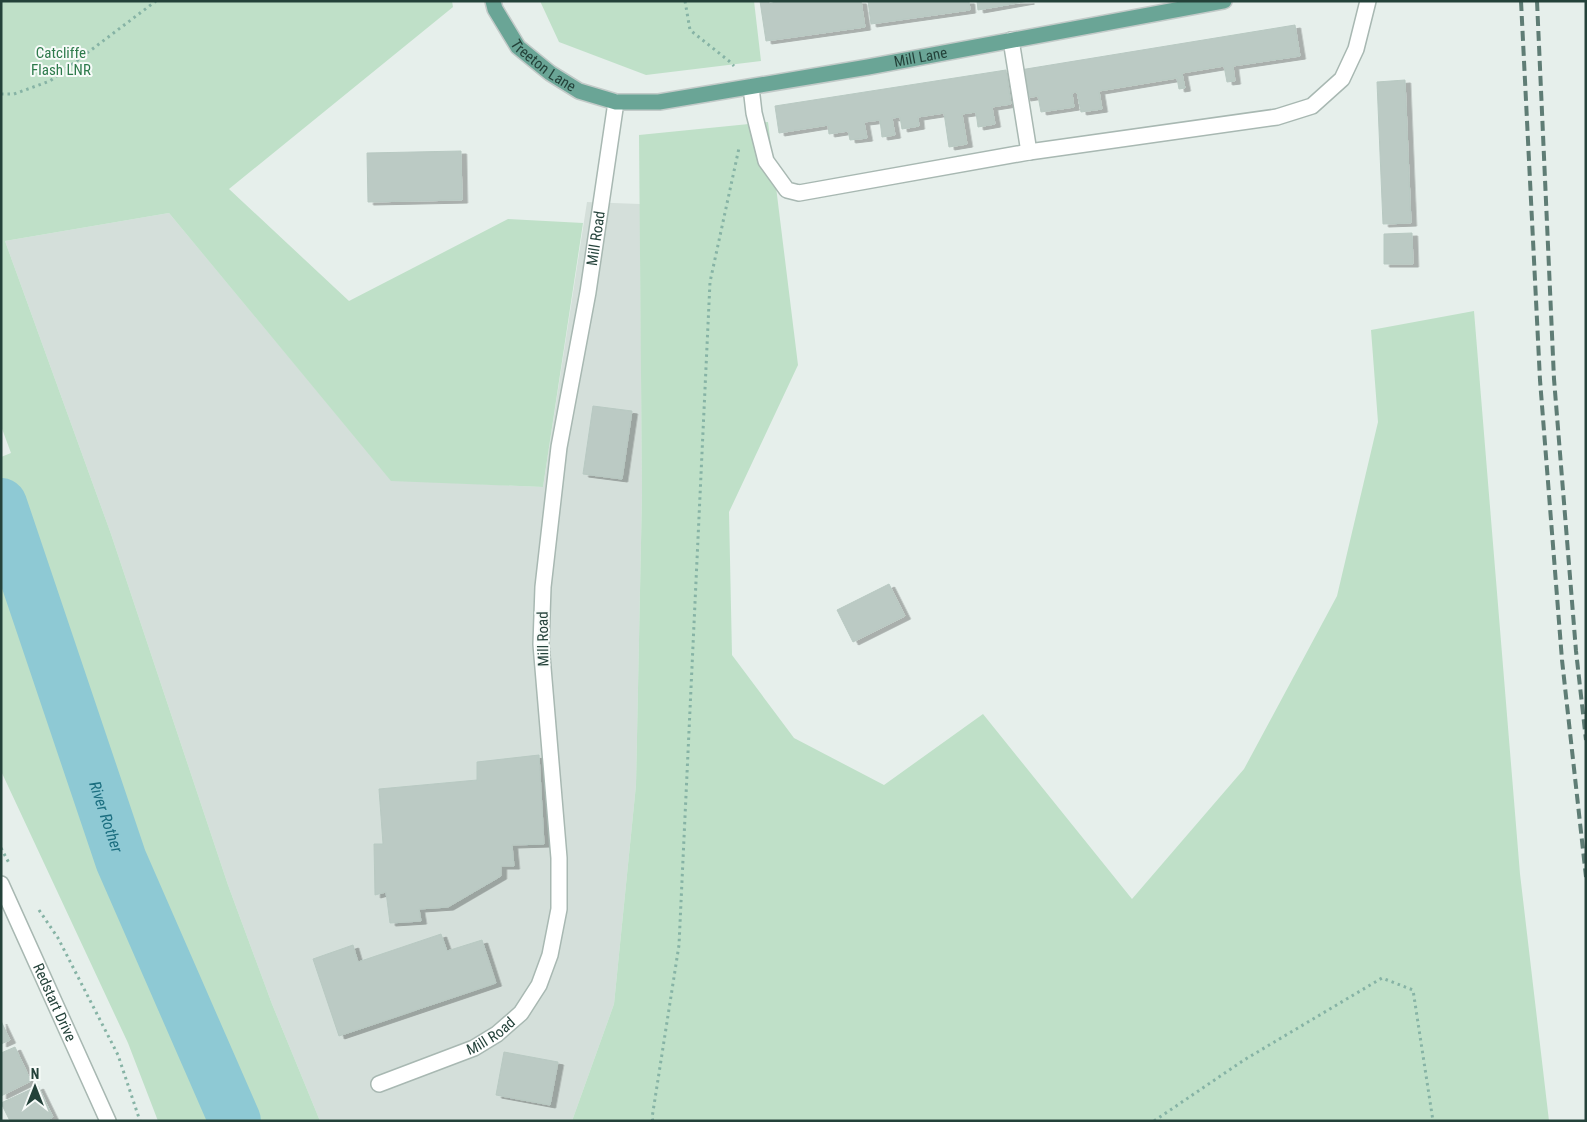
<svg xmlns="http://www.w3.org/2000/svg" width="1587" height="1122" viewBox="0 0 1587 1122" font-family="'Roboto Condensed',sans-serif">
	<style>
		.built { fill: #d4dfda }
		.green { fill: #bfe0c8 }
		.lines { fill: none; stroke-linecap: round; stroke-linejoin: round }
		.river { stroke: #8ec9d4; stroke-width: 52 }
		.building { fill: #bbcac4; stroke: #b8c9c2; filter: url(#shadow) }
		.minor-casing { stroke: #a8b8b2; stroke-width: 18 }
		.major-casing { stroke: #c2cac8; stroke-width: 18 }
		.path { stroke: #86b3a5; stroke-width: 3; stroke-dasharray: 2.5 4; stroke-linecap: butt }
		.minor { stroke: #fff; stroke-width: 15 }
		.major { stroke: #6aa596; stroke-width: 15 }
		.rail { stroke: #5f7d75; stroke-width: 4; stroke-dasharray: 10 5; stroke-linecap: butt }
		.labels { text-anchor: middle; stroke-width: 4; stroke-linejoin: round; paint-order: stroke }
		.park-label { font-size: 15px; fill: #2d7a4b; stroke: #f7fbf9 }
		.street-label { font-size: 15px; fill: #24423a; stroke: #f7fbf9 }
		.water-label { font-size: 16px; font-style: italic; fill: #1c6f80; stroke: #f7fbf9 }
	</style>
	<defs>
		<filter id="shadow"><feDropShadow dx="5.5" dy="3" stdDeviation="0" flood-color="#0004"/></filter>
	</defs>
	<rect width="100%" height="100%" fill="#e6efeb"/>
	<path class="built" d="M587 202 640 204 642 494 636 785 614 1004 572 1121H320L272 1004 228 885 111 534 5 241 169 213 391 480 543 487Z"/>
	<path class="green" d="M1 1H452L453 7 229 189 349 301 508 219 583 223 543 487 391 481 169 213 5 241 111 534 228 885 272 1004 320 1121H158L128 1043 1 771V457L11 453 1 426Z
		M540 1H754L761 61 646 75 559 42Z
		M768 122 798 365 729 512 732 655 794 738 884 785 983 714 1132 899 1244 769 1337 596 1378 422 1371 330 1474 311 1520 874 1549 1121H572L614 1004 636 785 642 494 639 135Z"/>
	<g class="lines">
		<path class="river" id="s1" d="M1 504 121 860 235 1121"/>
	</g>
	<path class="building" d="M760 1H769V4L779 1H861L865 27 766 41Z
		M868 1H969L970 10 871 24Z
		M977 1H1029L978 10Z
		M1295 25 1300 56 1233 66 1235 81 1227 82 1224 66 1182 73 1185 88 1179 89 1177 78 1099 91 1102 109 1081 112 1077 92 1072 93 1074 107 1041 112 1038 96 1025 98 1020 70Z
		M1006 70 1011 104 992 107 995 124 978 127 976 112 962 114 967 144 949 147 944 113 918 117 919 126 902 129 900 117 892 118 895 135 882 137 880 120 864 122 867 138 850 140 848 131 829 134 828 125 779 133 775 106Z
		M1405 80 1411 223 1383 224 1377 82Z
		M461 151 462 200 368 202 367 153Z
		M1412 233 1413 264H1384V234Z
		M593 406 632 411 622 479 583 474Z
		M889 584 905 616 853 642 837 610Z
		M539 755 544 844 512 845 514 866H501V876L448 907 419 909 421 921 390 923 386 892 375 895 374 844H383L379 789 477 780V762Z
		M441 934 447 951 482 940 496 983 339 1036 313 959 353 945 358 962Z
		M1 1021 10 1040 1 1044Z
		M15 1047 31 1081 1 1096V1053Z
		M504 1052 558 1062 550 1105 496 1095Z
		M38 1086 53 1117 46 1121H10L1 1103Z"/>
	<g class="lines">
		<defs>
			<g id="minor">
				<path d="M1011 40 1029 152"/>
				<path d="M751 87 754 113 766 161 787 190 799 193 1029 152 1277 117 1312 106 1342 79 1356 49 1368 1"/>
				<path id="s2" d="M1 884 108 1121"/>
				<path id="s3" d="M379 1084 474 1048 497 1034 521 1013 539 985 550 955 559 909V858L541 644 543 587 559 447 588 292 616 102"/>
			</g>
			<g id="major">
				<path id="s4" d="M493 1 495 9 518 47 550 73 579 91 616 102H659L868 67 1224 1"/>
			</g>
		</defs>
		<use href="#minor" class="minor-casing"/>
		<use href="#major" class="major-casing"/>
		<path class="path" d="M685 1 690 30 729 61 734 66
			M1 94H14L50 81 156 1
			M1 848 9 863
			M39 910 58 938 118 1055 140 1121
			M653 1121 652 1118 679 945 710 282 739 148
			M1154 1121 1244 1060 1382 978 1413 990 1433 1121"/>
		<use href="#minor" class="minor"/>
		<use href="#major" class="major"/>
		<path class="rail" d="M1521 1 1540 380 1562 660 1586 877
			M1537 1 1554 379 1576 651 1586 740"/>
	</g>
	<g class="labels">
		<g class="park-label">
			<text x="61" y="58">Catcliffe<tspan x="61" dy="17">Flash LNR</tspan></text>
		</g>
		<g class="street-label">
			<text dy="5" stroke="none"><textPath href="#s4" startOffset="475">Mill Lane</textPath></text>
			<text dy="5" stroke="none"><textPath href="#s4" startOffset="84">Treeton Lane</textPath></text>
			<text dy="5" stroke="none"><textPath href="#s3" startOffset="948">Mill Road</textPath></text>
			<text transform="translate(543 639) rotate(-91)" y="5">Mill Road</text>
			<text dy="5" stroke="none"><textPath href="#s2" startOffset="130">Redstart Drive</textPath></text>
			<text dy="5" stroke="none"><textPath href="#s3" startOffset="122">Mill Road</textPath></text>
		</g>
		<g class="water-label">
			<text dy="6" stroke="none"><textPath href="#s1" startOffset="330">River Rother</textPath></text>
		</g>
	</g>
	<rect width="1587" height="1122" fill="none" stroke="#24423a" stroke-width="5"/>
	<g transform="translate(35 1087)" stroke="#f7fbf9" stroke-width="4" paint-order="stroke">
	<path d="M0-4L9 19L0 12L-9 19Z" fill="#24423a"/>
	<text y="-8" font-size="14" font-weight="bold" text-anchor="middle" fill="#24423a">N</text>
	</g>
</svg>
